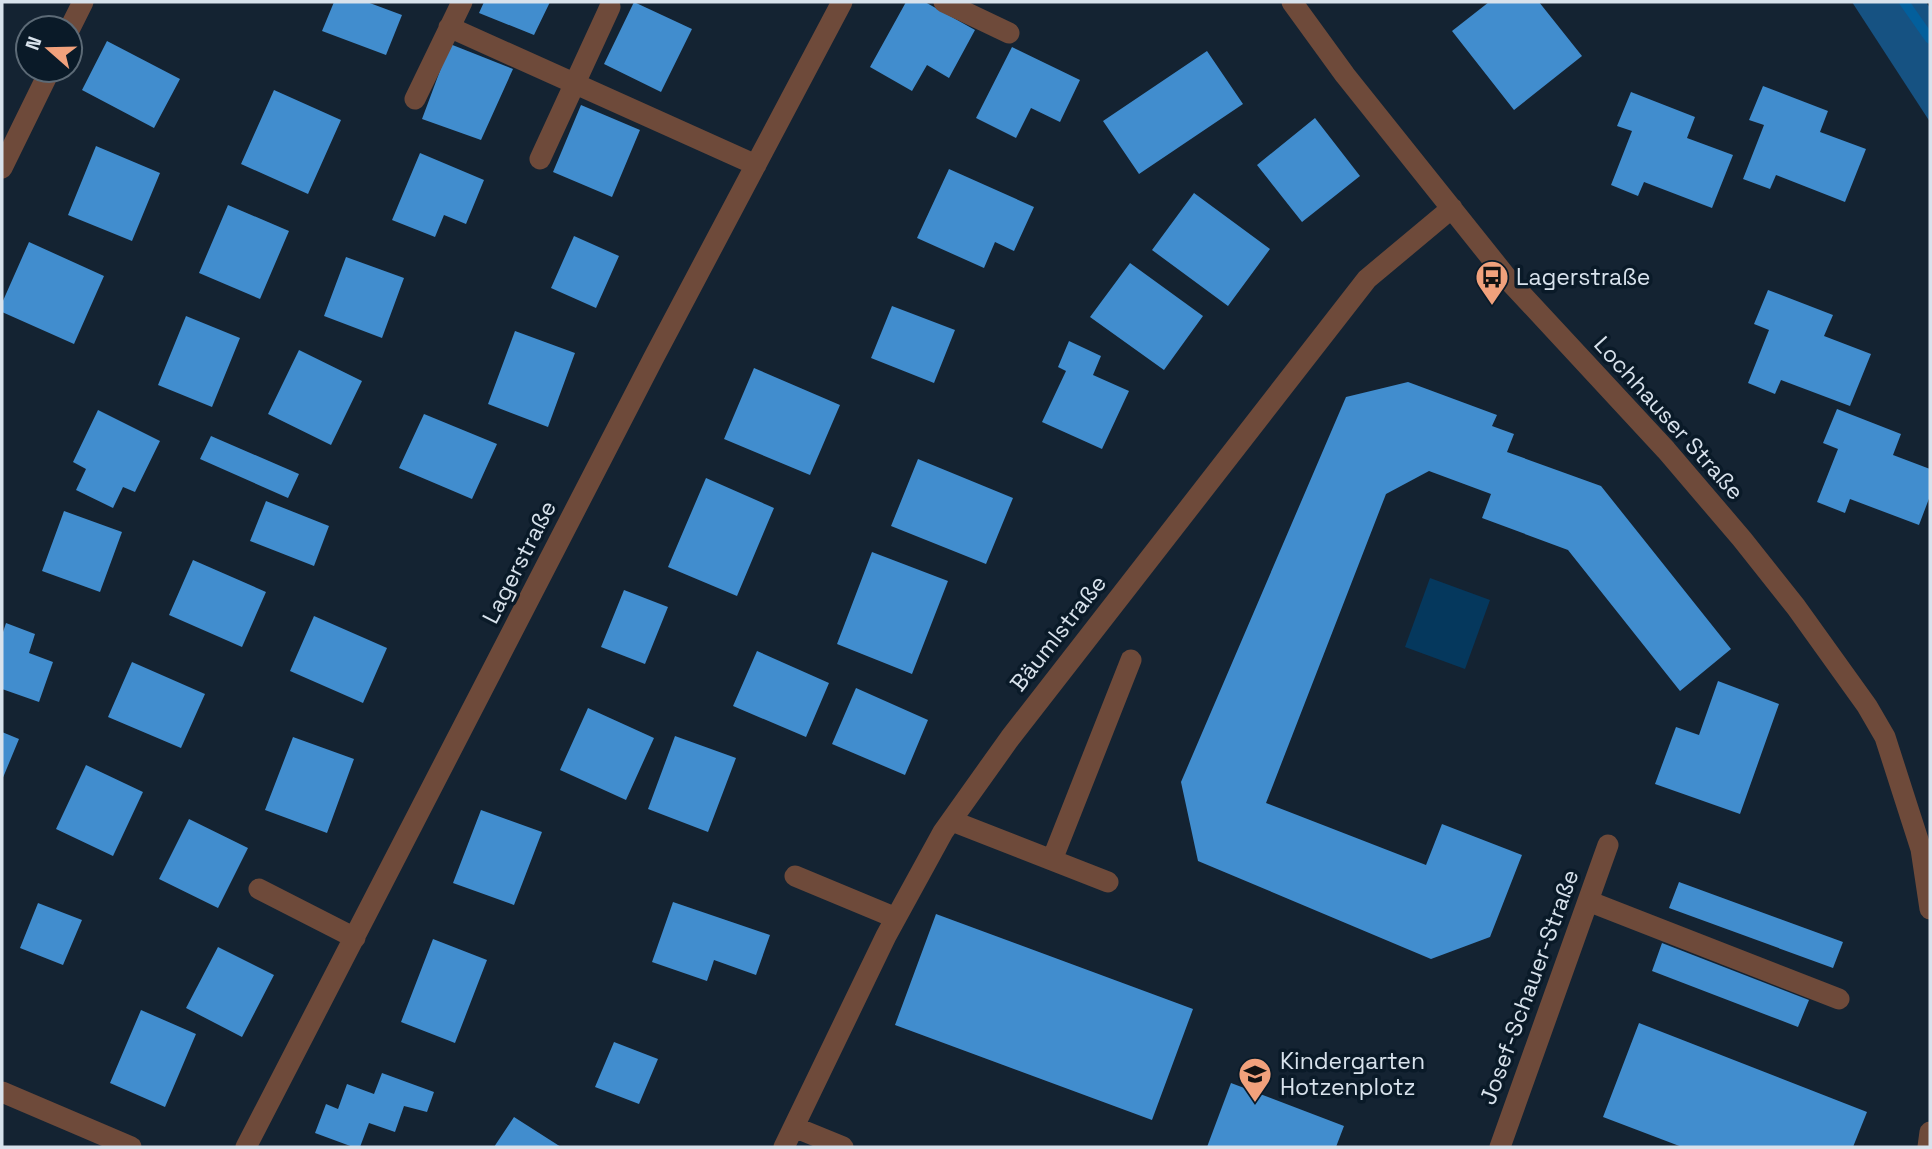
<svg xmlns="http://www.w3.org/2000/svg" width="1932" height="1149" viewBox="0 0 1932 1149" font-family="'Space Grotesk',sans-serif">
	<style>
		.green { fill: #05385d }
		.forest { fill: #165282 }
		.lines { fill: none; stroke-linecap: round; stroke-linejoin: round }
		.stream { stroke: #035f9c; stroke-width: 10 }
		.building { fill: #418dce }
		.minor { stroke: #6e4a3a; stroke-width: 21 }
		.labels { text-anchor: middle; stroke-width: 7; stroke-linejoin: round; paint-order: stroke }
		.poi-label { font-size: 23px; fill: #d8e2ec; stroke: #0a1a28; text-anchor: start }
		.street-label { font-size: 23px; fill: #d8e2ec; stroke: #0a1a28 }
	</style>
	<rect width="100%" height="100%" fill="#142332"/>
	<path class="green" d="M1430 578 1490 600 1465 669 1405 647Z"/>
	<path class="forest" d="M1852 2H1926L1930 8V122Z"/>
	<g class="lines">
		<path class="stream" d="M1904 2 1930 39"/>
	</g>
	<path class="building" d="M334 2H367L402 15 386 55 322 31Z
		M484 2H550L534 35 479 13Z
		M634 2 692 29 661 92 604 64Z
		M906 2H925L975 30 949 78 927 65 912 91 870 67Z
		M1489 2H1539L1582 56 1514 110 1452 31Z
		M107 41 180 79 154 128 82 90Z
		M450 44 513 69 481 140 422 119Z
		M1012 47 1080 80 1060 122 1031 108 1016 138 976 118Z
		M1207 51 1243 104 1139 174 1103 121Z
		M1763 86 1828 111 1820 132 1866 149 1845 202 1776 175 1770 189 1743 179 1764 125 1749 120Z
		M274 90 341 120 308 194 241 164Z
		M1631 92 1695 117 1687 138 1733 155 1712 208 1644 182 1638 196 1611 185 1632 131 1617 126Z
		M581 105 640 130 612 197 553 172Z
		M1315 118 1360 176 1302 222 1257 165Z
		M96 146 160 173 132 241 68 215Z
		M420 153 484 180 466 224 444 215 435 237 392 220Z
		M949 169 1034 207 1014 251 995 242 984 268 917 238Z
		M1194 193 1270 249 1228 306 1152 250Z
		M228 205 289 231 260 299 199 273Z
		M574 236 619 256 596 308 551 288Z
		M29 242 104 276 74 344 2 312V303Z
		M346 257 404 278 382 338 324 316Z
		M1130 263 1203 316 1164 370 1090 317Z
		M1768 290 1833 315 1824 336 1871 354 1850 406 1781 380 1775 394 1748 383 1769 330 1754 324Z
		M892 306 955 330 934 383 871 358Z
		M186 316 240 338 212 407 158 385Z
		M515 331 575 353 548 427 488 404Z
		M1069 341 1101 356 1093 375 1129 391 1102 449 1042 422 1066 371 1058 367Z
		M299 350 362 381 331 445 268 414Z
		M754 368 840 405 810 475 724 439Z
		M1408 382 1497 415 1492 426 1514 434 1507 452 1601 486 1731 649 1680 691 1568 550 1482 518 1491 494 1429 471 1386 494 1266 803 1426 865 1442 824 1522 855 1490 937 1431 959 1198 861 1181 782 1346 397Z
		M1837 409 1901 434 1893 455 1930 469V496L1919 525 1850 499 1845 513 1817 502 1838 449 1823 443Z
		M98 410 160 441 135 492 123 487 113 508 76 490 86 469 73 462Z
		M424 414 497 444 472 499 399 468Z
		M211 436 299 474 288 498 200 459Z
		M918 459 1013 498 986 564 891 526Z
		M706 478 774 508 737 596 668 567Z
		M266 501 329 526 314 566 250 541Z
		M64 511 122 532 100 592 42 571Z
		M872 552 948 581 912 674 837 644Z
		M193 560 266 592 242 647 169 615Z
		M624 590 668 607 645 664 601 647Z
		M314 616 387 648 363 703 290 671Z
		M6 623 35 634 29 653 53 662 39 702 2 689V635Z
		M757 651 829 683 806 737 733 706Z
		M132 662 205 694 181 748 108 717Z
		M1718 681 1779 704 1740 814 1655 784 1676 727 1699 735Z
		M856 688 928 720 905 775 832 744Z
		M588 708 654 738 626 800 560 770Z
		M2 732 19 739 2 780Z
		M675 736 736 758 708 832 648 809Z
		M293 737 354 759 327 833 265 810Z
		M86 765 143 792 113 856 56 829Z
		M481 810 542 832 514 905 453 883Z
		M189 819 248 848 218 908 159 879Z
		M1679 882 1843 942 1833 968 1669 908Z
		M673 902 770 935 756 975 714 960 707 981 652 962Z
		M38 903 82 920 63 965 20 948Z
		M936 914 1193 1009 1152 1120 895 1025Z
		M433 939 487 960 455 1043 401 1022Z
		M1662 943 1809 1000 1798 1027 1652 971Z
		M218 947 274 975 242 1037 186 1008Z
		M141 1010 196 1034 165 1107 110 1083Z
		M1639 1023 1867 1112 1853 1147H1682L1603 1117Z
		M614 1042 658 1059 639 1104 595 1087Z
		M382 1073 434 1092 427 1112 404 1106 395 1132 369 1123 360 1147H353L315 1133 326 1104 338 1109 347 1084 374 1094Z
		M1231 1083 1344 1126 1336 1147H1207Z
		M514 1117 561 1147H494Z"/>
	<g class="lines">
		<path class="minor" d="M944 2 1009 33
			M1292 2 1345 75 1512 284 1666 450 1742 539 1796 607 1867 706 1885 737 1921 849 1930 909
			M449 27 756 165
			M70 28 83 2
			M415 99 462 2
			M540 159 610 7
			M2 168 50 70
			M952 821 1108 882
			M1052 860 1131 660
			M795 876 896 918
			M259 889 355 938
			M1588 901 1839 999
			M2 1092 131 1147
			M794 1127 843 1147
			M246 1147 653 359 842 2
			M784 1147 886 936 943 832 1010 738 1367 279 1452 208
			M1500 1147 1608 845
			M1928 1147 1930 1132"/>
	</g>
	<defs>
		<symbol id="bus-pin" viewBox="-11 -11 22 30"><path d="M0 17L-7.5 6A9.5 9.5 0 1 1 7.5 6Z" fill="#f1a17c" stroke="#0a1a28"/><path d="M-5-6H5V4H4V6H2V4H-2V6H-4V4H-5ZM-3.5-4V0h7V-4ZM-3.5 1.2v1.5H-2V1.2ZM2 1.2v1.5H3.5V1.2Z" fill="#111"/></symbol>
		<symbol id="school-pin" viewBox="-11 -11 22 30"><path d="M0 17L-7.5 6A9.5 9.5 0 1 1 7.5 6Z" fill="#f1a17c" stroke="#0a1a28"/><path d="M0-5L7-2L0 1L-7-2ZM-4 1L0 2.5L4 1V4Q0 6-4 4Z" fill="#111"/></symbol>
	</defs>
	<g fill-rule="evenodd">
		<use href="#bus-pin" x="1473" y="258" width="38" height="52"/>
		<use href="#school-pin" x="1236" y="1055" width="38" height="52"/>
	</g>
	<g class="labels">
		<g class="poi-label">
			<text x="1516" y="285">Lagerstraße</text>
			<text x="1280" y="1069">Kindergarten<tspan x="1280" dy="26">Hotzenplotz</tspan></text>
		</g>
		<g class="street-label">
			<text transform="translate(1669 418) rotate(48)" y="8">Lochhauser Straße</text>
			<text transform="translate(519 562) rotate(-63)" y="8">Lagerstraße</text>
			<text transform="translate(1058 633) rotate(-52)" y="8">Bäumlstraße</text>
			<text transform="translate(1529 987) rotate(-70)" y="8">Josef-Schauer-Straße</text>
		</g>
	</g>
	<rect width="1932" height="1149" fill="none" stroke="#d8e2ec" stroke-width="7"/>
	<g transform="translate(49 49) rotate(290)"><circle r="33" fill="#0a1a28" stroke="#5c6a76" stroke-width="2"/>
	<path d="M0-5L12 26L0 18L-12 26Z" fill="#f1a17c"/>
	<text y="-10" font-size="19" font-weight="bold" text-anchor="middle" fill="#d8e2ec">N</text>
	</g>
</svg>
